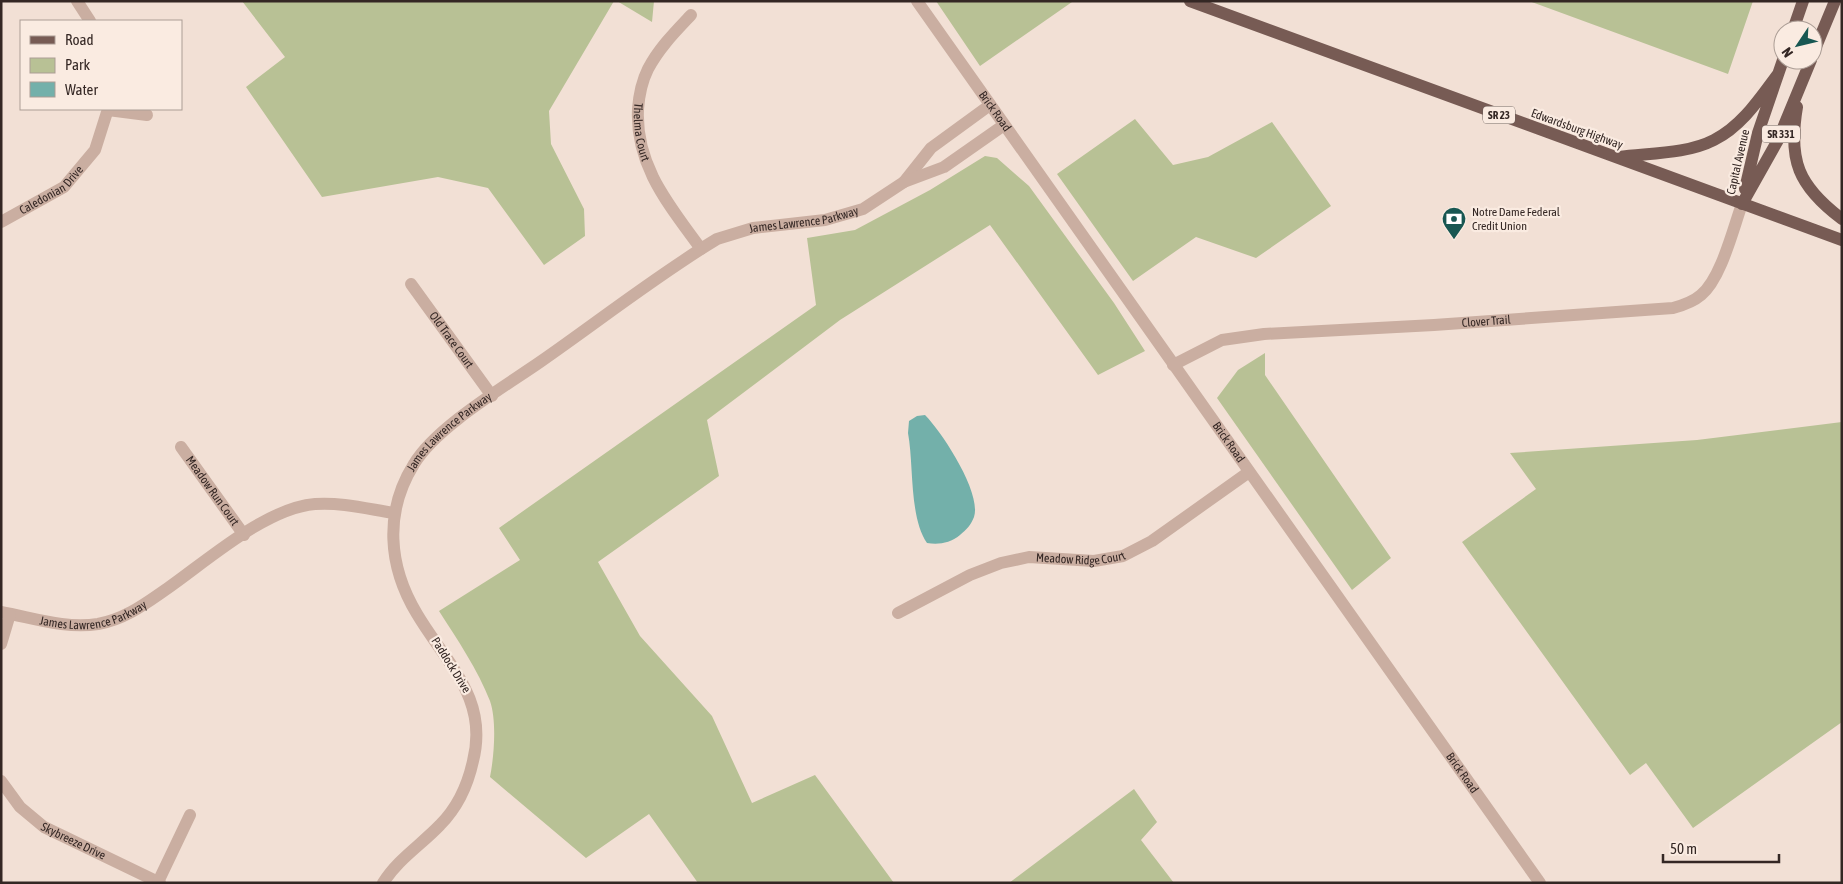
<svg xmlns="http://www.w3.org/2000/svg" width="1843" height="884" viewBox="0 0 1843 884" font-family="'Asap Condensed',sans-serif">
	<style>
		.green { fill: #b8c195 }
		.water { fill: #73b0aa }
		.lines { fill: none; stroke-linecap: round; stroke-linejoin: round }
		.minor { stroke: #caaea1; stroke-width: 12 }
		.major { stroke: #775b54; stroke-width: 12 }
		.labels { text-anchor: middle; stroke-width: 4.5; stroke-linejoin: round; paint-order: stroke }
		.shield { fill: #faebe1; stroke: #6f625d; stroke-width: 1 }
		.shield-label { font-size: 11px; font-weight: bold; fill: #342724 }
		.street-label { font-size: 12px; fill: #342724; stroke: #faebe1 }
		.poi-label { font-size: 12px; fill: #342724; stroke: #faebe1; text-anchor: start }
	</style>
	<rect width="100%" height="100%" fill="#f2e0d5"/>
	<path class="green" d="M242 1H614L549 111 551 144 584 209 585 236 544 265 488 188 438 177 322 197 246 87 285 57Z
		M617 1H654L652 22Z
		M936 1H1072V2L980 66Z
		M1529 1H1753L1728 74Z
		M1135 119 1173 165 1208 157 1272 122 1331 206 1256 258 1196 237 1133 281 1057 174Z
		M985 156 997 158 1029 186 1114 303 1145 351 1098 375 990 225 840 320 707 420 719 476 598 562 640 636 712 716 752 803 815 775 894 883H698L649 814 586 858 490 777C494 757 497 721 490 701 478 670 457 639 439 611L520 560 499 528 816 305 807 238 855 230 930 190Z
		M1265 353V375L1391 558 1352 590 1217 398 1238 370Z
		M1842 422V722L1693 828 1646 763 1630 775 1462 542 1536 489 1510 453 1697 440Z
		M1134 789 1157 822 1141 840 1174 883H1009Z"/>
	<path class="water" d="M925 415C942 432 982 493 974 517 971 525 966 530 960 535 950 543 939 545 927 543 909 517 914 465 908 433L909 421 917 416Z"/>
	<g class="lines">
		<g class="minor">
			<path d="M77 1 90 21"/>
			<path id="s1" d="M917 1 1540 883"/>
			<path id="s2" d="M691 15C675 32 659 48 648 69 642 81 639 96 638 109 635 166 670 206 701 249"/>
			<path d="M108 110 147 115"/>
			<path d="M904 182 931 148 990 105"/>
			<path id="s3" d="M1 222 64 187 95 150 108 109"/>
			<path id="s4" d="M411 284 492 396"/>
			<path id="s5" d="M1173 365 1222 340 1264 334 1434 325 1673 308C1684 305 1693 302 1701 295 1721 279 1733 229 1742 204"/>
			<path id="s6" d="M181 447 244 535"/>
			<path id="s7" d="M1 612C34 618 65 629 98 624 126 619 146 603 168 588 208 560 266 508 315 504 341 502 368 509 394 513"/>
			<path id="s8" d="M898 613 970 575 1001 563 1029 557 1094 561 1123 556 1152 541 1249 472"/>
			<path d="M1 644 10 614"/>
			<path id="s9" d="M1 781 20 807 44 827 160 883"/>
			<path d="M158 882 190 815"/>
			<path id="s10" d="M383 883C398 859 421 845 440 825 457 808 468 784 473 761 489 698 446 663 417 614 388 566 384 512 414 464 436 427 504 387 540 362 599 321 656 276 717 239L753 228 825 220 863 209 904 182 944 167 1004 125"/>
		</g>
		<path class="major" d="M1190 1 1842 240
			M1793 30 1803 1
			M1813 54 1835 1
			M1797 107C1788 160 1798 186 1842 219
			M1619 157C1650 153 1687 154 1714 140 1742 126 1760 98 1778 74
			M1745 189 1758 133 1783 60
			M1742 204 1778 140 1811 60"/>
	</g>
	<defs>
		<symbol id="bank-pin" viewBox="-11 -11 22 30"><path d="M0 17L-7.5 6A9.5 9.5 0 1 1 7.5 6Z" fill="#185752" stroke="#faebe1"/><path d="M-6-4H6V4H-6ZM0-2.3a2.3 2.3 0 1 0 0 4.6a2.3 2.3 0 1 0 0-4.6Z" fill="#fff"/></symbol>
	</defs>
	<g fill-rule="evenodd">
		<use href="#bank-pin" x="1440" y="205" width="28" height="38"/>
	</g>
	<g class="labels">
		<g class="shield">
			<rect x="1483" y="106.5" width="32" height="17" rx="4"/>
			<rect x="1762" y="125.5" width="38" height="17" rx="4"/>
		</g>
		<g class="shield-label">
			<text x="1499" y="119">SR 23</text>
			<text x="1781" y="138">SR 331</text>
		</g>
		<g class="street-label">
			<text dy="4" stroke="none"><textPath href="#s1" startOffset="135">Brick Road</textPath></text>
			<text transform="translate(1577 129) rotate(20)" y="4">Edwardsburg Highway</text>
			<text dy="4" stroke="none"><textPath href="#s2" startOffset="134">Thelma Court</textPath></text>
			<text transform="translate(1738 162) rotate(-77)" y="4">Capital Avenue</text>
			<text dy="4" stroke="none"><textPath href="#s3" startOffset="60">Caledonian Drive</textPath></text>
			<text dy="4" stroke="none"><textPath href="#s10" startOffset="944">James Lawrence Parkway</textPath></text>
			<text dy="4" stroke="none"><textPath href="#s5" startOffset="320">Clover Trail</textPath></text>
			<text dy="4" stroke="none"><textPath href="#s4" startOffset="69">Old Trace Court</textPath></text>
			<text dy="4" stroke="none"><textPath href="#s10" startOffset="524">James Lawrence Parkway</textPath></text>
			<text dy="4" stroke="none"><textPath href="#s1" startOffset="540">Brick Road</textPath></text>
			<text dy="4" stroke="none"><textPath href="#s6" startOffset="54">Meadow Run Court</textPath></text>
			<text dy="4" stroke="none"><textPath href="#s8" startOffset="195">Meadow Ridge Court</textPath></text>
			<text dy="4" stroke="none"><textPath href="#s7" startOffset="95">James Lawrence Parkway</textPath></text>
			<text transform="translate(451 665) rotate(58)" y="4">Paddock Drive</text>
			<text dy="4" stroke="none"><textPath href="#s1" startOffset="945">Brick Road</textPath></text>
			<text dy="4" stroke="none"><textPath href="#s9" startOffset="96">Skybreeze Drive</textPath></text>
		</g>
		<g class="poi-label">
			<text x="1472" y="216">Notre Dame Federal<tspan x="1472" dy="14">Credit Union</tspan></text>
		</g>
	</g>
	<rect width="1843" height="884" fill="none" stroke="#342724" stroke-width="5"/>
	<rect x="20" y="20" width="162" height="90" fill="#faebe1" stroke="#ab9d95"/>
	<rect x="30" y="36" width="25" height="8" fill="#775b54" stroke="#ab9d95"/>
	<text x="65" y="45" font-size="15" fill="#342724">Road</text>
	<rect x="30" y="58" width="25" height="15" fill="#b8c195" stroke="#ab9d95"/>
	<text x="65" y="70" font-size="15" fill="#342724">Park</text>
	<rect x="30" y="82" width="25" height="15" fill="#73b0aa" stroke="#ab9d95"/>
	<text x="65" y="95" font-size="15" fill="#342724">Water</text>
	<g transform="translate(1798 45) rotate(235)"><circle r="24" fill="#faebe1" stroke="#ab9d95"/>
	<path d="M0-4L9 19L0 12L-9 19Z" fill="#185752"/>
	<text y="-8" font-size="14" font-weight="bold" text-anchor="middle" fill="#342724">N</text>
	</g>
	<path d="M1663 854v8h116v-8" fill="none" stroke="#342724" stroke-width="2.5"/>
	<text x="1670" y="854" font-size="15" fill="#342724" stroke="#faebe1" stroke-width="4" paint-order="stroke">50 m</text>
</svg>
